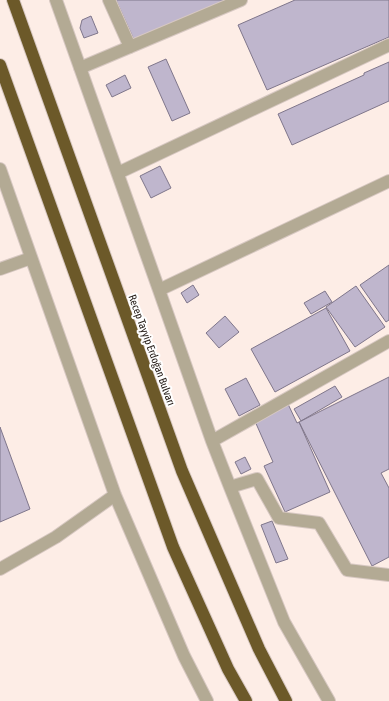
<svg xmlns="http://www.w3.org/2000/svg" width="389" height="701" viewBox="0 0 389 701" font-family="'Asap Condensed',sans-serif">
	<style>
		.building { fill: #bfb6cd; stroke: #7f768b }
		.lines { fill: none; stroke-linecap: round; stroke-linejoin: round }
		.minor-casing { stroke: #d7c8c2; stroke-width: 14 }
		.highway-casing { stroke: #d7c8c2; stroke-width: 14 }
		.minor { stroke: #b3aa94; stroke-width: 12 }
		.highway { stroke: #6c5929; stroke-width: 12 }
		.labels { text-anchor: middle; stroke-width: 4; stroke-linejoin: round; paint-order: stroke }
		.street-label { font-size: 11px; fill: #2a211c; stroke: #fff }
	</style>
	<rect width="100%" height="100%" fill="#fdede6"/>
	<path class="building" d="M116 0H223L224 3 135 42Z
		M295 0H389V37L267 90 238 25Z
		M91 16 98 33 84 38 80 28 82 20Z
		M166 59 190 113 172 121 148 67Z
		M389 62V101L292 145 278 114 364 75V73Z
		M125 75 131 88 112 97 106 85Z
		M160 166 171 188 151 198 140 176Z
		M389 265V320L386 322 360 285Z
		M193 285 199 295 187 303 181 293Z
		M356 286 385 327 355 347 326 307Z
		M325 291 332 302 311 314 304 303Z
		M326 308 350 351 275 392 251 349Z
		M225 316 239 332 219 348 206 333Z
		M389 377V469L381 473 389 488V557L372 566 299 422Z
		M246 378 260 405 239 416 225 389Z
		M335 386 342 397 301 421 294 409Z
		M288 404 297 423 299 422 330 492 285 512 264 466 273 462 254 419Z
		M0 427 30 509 0 522Z
		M245 457 251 469 241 474 235 462Z
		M272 521 288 559 276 563 261 525Z"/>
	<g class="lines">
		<defs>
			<path id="minor" d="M56 0 159 290 212 441 230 487 284 622 329 701
				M109 0 130 47
				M80 68 241 0
				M0 169 115 495 184 656 207 701
				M118 173 389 45
				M0 269 31 258
				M159 290 389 181
				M212 441 389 341
				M230 487 257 479 279 518 319 523 347 570 389 575
				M0 569 56 537 115 495"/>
			<path id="highway" d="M13 0 182 471 259 649 286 701
				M0 65 173 547 228 669 246 701"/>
		</defs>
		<use href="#minor" class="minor-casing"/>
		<use href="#highway" class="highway-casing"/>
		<use href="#minor" class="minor"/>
		<use href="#highway" class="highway"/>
	</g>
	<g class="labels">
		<g class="street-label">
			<text transform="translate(152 350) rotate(70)" y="4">Recep Tayyip Erdoğan Bulvarı</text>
		</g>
	</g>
</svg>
